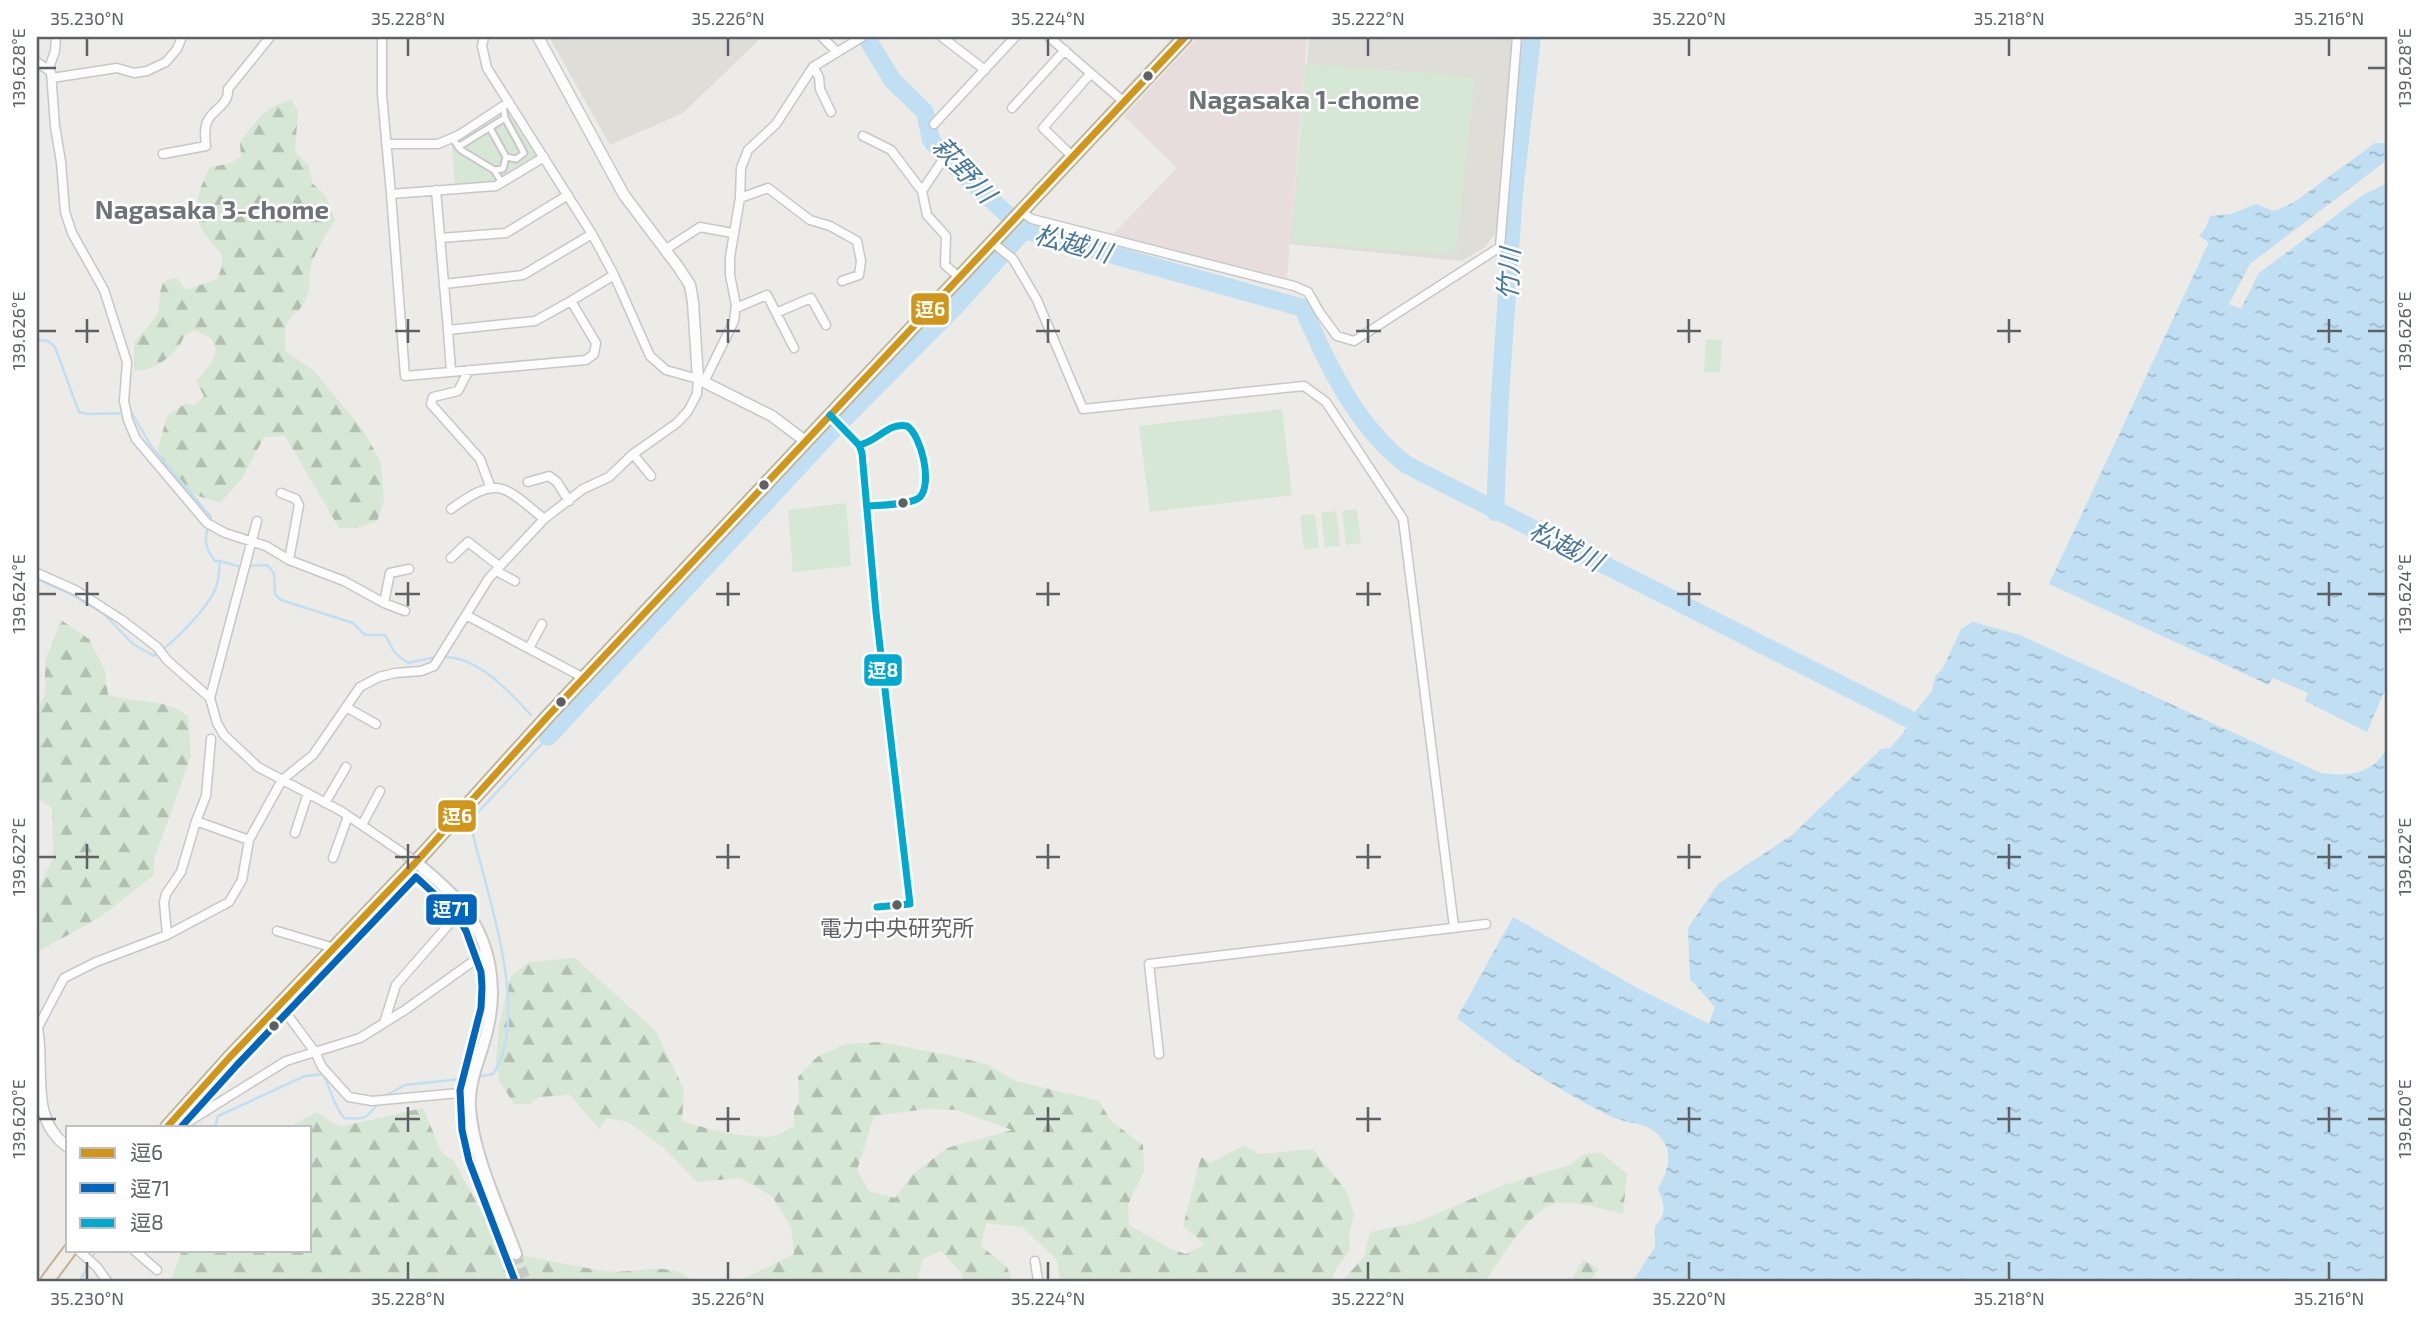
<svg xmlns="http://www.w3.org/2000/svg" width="2424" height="1318" viewBox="0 0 2424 1318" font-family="'Exo 2','Noto Sans JP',sans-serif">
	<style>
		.education { fill: #dfddd8 }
		.medical { fill: #e7dddc }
		.green { fill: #d7e7d5 }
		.forest { fill: url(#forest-firs); fill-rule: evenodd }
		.water { fill: url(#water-ripples) }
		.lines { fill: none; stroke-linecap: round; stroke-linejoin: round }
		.stream { stroke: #c0dff2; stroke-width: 2.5 }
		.river { stroke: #c0dff2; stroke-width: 18 }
		.secondary-tunnel { stroke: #c8c8c7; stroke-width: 10; stroke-dasharray: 10 5; stroke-linecap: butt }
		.pedestrian-casing { stroke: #c7c7c7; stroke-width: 9 }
		.minor-casing { stroke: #c7c7c7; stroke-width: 11 }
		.tertiary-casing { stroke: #c7c7c7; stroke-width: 13 }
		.secondary-casing { stroke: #c9c9c9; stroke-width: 14 }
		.trunk-casing { stroke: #c1b298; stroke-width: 16 }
		.pedestrian { stroke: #fcfcfc; stroke-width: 5 }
		.minor { stroke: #fcfcfc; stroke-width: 8 }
		.tertiary { stroke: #fcfcfc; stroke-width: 10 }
		.secondary { stroke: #fcfcfc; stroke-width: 10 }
		.trunk { stroke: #f0ede6; stroke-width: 12 }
		.bus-1-casing { stroke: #fff; stroke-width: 12 }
		.bus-2-casing { stroke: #fff; stroke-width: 12 }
		.bus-3-casing { stroke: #fff; stroke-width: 12 }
		.bus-1 { stroke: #d09519; stroke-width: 7 }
		.bus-2 { stroke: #0065bd; stroke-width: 7 }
		.bus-3 { stroke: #00a9ce; stroke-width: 7 }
		.ticks { fill: none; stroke: #5d6165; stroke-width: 2.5 }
		.bus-dot { fill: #5d6165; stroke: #fff; stroke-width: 2.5 }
		.labels { text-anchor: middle; stroke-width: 5; stroke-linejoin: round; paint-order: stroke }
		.bus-label { font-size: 22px; fill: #5d6165; stroke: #fff }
		.neighbourhood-label { font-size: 26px; font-weight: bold; fill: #6f7377; stroke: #fff }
		.water-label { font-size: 26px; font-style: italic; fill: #48769f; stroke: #fff }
		.line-badge { stroke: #fff; stroke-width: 2.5 }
		.badge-label { font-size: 19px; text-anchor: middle; font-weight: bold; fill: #fff }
		.neatline { fill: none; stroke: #5d6165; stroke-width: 2.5 }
		.ticks-label { font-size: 18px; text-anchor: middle; fill: #5d6165 }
	</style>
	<defs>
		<pattern id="forest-firs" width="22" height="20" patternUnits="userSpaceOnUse" patternTransform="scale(1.75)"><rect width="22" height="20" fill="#d7e7d5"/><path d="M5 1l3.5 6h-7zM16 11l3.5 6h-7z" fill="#b2bfb0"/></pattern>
		<pattern id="water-ripples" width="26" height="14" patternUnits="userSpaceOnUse" patternTransform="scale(1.75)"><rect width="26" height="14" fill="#c0dff2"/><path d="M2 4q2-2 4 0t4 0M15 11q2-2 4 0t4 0" fill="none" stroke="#9fb8c8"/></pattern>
	</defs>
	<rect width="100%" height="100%" fill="#ecebe8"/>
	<path class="education" d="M549 37H762L683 113 610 145Z
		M1309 37H1512L1496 233 1484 248 1461 261 1290 244Z"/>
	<path class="medical" d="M1198 37H1307L1287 278 1113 234 1177 168 1124 116Z"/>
	<path class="green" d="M1305 64 1475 77 1456 255 1292 242Z
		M509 109 537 155 493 181 455 185 452 147Z
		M1706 339 1722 340 1720 372H1704Z
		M1282 409 1292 495 1150 512 1139 426Z
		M846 503 851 566 793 572 788 510Z
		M1357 509 1361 543 1346 545 1342 511Z
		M1336 511 1340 546 1325 547 1321 513Z
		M1315 514 1319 548 1304 550 1300 515Z"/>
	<path class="forest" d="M292 100 298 111 295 152 308 165 313 184 326 196 335 220C328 232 311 258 310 270 309 280 311 287 307 297 294 325 281 310 286 351L315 372 362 429 381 462 384 501 377 521 357 528H339L285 436 264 437 241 480 220 503 189 493 167 475 158 449 167 416 186 403 194 406 204 396 196 381C214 362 230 341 194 330L184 336C179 353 151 374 134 370V343C139 336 156 319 158 312 162 299 155 278 177 278L186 290 217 279C231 251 215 252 203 231 190 209 200 187 210 167L228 164 241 157 240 142C254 123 267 104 292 100Z
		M61 620 89 639 105 671 108 695C134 703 167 698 188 716L191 756 154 860V875L99 918 37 952V891L53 858 52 808 37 798V711L45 695V661Z
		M575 958 655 1030 684 1089 682 1121C703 1128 759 1143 780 1134 784 1132 789 1128 794 1126V1111L799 1101 798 1077 817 1057 845 1044 880 1042 958 1057 988 1065 1016 1081 1099 1101 1111 1121 1143 1145 1144 1171 1128 1205 1129 1225 1171 1249 1186 1254 1204 1244 1183 1226 1201 1157 1211 1163 1244 1145 1259 1154 1313 1149 1347 1192 1354 1215 1349 1234 1350 1250 1336 1269 1331 1281H1060L1057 1260 1022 1227 986 1223 981 1246 1007 1267 1012 1281H964L960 1271 941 1251 923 1259 917 1281H739L794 1254 791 1227 772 1196 740 1178 697 1182 664 1148 628 1122 607 1118 599 1129 570 1095 539 1097 529 1104H514L499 1081 496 1062 499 1025 511 976 529 962ZM926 1109 957 1110 1012 1130 947 1148 912 1175 895 1198 869 1191 857 1170 874 1116Z
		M423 1108 442 1153 454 1161 492 1231 514 1251 526 1256C553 1261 580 1268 607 1271 636 1275 668 1258 692 1281H171L182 1250H310V1127H289L317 1112 336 1125 344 1126Z
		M1601 1152 1627 1174 1623 1214C1602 1209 1580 1201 1558 1203 1532 1205 1500 1261 1485 1281H1342L1364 1257 1370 1232 1415 1223 1504 1185 1569 1165 1583 1155Z
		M1583 1260 1599 1269 1590 1281H1571Z"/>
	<path class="water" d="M2375 143H2387V160L2250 264 2229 304 2241 309 2258 274 2363 195 2387 183V685L2367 732 2305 701 2308 693 2273 678 2269 685 2049 584 2209 242 2199 236 2206 227 2210 216 2231 214 2256 204 2274 211 2293 203Z
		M1973 622 2020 635 2321 773C2348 777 2375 774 2387 747V1281H1633L1655 1247V1226C1667 1214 1665 1205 1658 1189 1665 1176 1673 1158 1665 1144 1651 1119 1630 1126 1610 1116 1555 1088 1505 1057 1457 1018L1513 917 1639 989 1709 1024 1715 1007 1690 979 1688 928 1718 884 1792 835 1881 749 1890 748 1904 732 1915 712 1932 691 1935 677 1943 668 1961 629Z"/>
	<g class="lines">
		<path class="stream" d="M37 340 48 341 55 347 79 412 87 414 132 413 151 446 211 517C205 535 202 545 215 561H220
			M248 566 267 565 274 573 275 594 281 600 353 623 365 635H385L395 653 408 663 436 657
			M37 579 69 593 104 614 133 644 154 656C173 643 211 606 217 584 219 577 219 569 220 561L241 567
			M443 657C477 656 509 691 531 715
			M477 1077 493 1074C533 1012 484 889 470 821L548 737 545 734
			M383 1097 405 1085 470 1078
			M215 1127 218 1116 305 1076 323 1074C331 1089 333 1105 344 1118 364 1120 367 1119 379 1102
			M80 1281 96 1250"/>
		<path class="river" d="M866 37 893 81 925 112 931 140 944 156 1024 230
			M1495 512 1500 396 1514 192 1532 37
			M548 737 832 431 955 307 1024 230 1303 308C1328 366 1356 426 1407 465L1911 720"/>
		<path class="secondary-tunnel" d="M516 1254 526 1281"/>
		<defs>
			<path id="pedestrian" d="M490 128 506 157 516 159 524 153 505 118
				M452 138 461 150 494 170 502 183
				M458 147 505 118 503 106
				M494 170 503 169 506 157"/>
			<path id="minor" d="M382 37V94L391 194
				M822 37 836 51
				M942 37 985 70
				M1049 37 1124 102
				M37 62 51 72 55 126 61 162 65 212 72 233 104 290 127 362 124 401 128 420 136 439 207 523 225 533 266 546 289 560 344 581 384 603 405 611
				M813 67 819 77 820 89 831 112
				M49 68 55 51 56 37
				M52 78 117 68 134 73 147 71 166 62 177 49 182 37
				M1012 108 1065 50
				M934 124 1015 37
				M863 136 891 150 922 191 927 215 946 236 945 265 959 277
				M386 144H438L459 135 509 102
				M163 154 206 146C205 138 204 130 207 122 213 108 229 106 228 89L270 37
				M1072 156 1043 128 1091 73
				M544 157 496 186 391 194 405 376 586 360 594 354 596 343 571 301 614 275
				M436 190 444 284
				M922 191 942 161
				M740 198 768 188 810 220 830 226 857 241 861 261 859 275 842 281
				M1020 211 1032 219 1294 286 1308 292 1320 313 1337 336 1354 341 1500 247 1517 37
				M440 238 506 233 568 195
				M992 242 1013 259 1037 300 1083 409 1304 386 1326 402 1403 519 1454 927
				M666 249 700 227 732 233
				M736 308 767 295 794 348
				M776 313 811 298 826 325
				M448 330 444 284 523 275 592 234
				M469 370 458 391 433 397 431 404 480 459 490 486
				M451 372 448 330 535 321 571 301
				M704 382 734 321 736 305 730 275V257L740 198 741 168 748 150 776 124 813 67 862 37
				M633 454 651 476
				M528 482 549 476 557 482 569 501
				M281 493 296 499 299 505 289 560
				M451 509C498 475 503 485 544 519
				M257 521 210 698 217 723 224 735 258 767 341 811 416 862
				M451 558 468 542 499 566
				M496 571 515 581
				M37 573 77 591 122 620 157 647 167 660 210 698
				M384 603 390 573 409 569
				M466 615 584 678
				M529 648 542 624
				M346 707 376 724
				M325 803 346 767
				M196 821 249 840
				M362 825 380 791
				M295 833 308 793
				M333 858 348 816
				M277 931 334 948
				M167 935 164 902 166 894 181 872 196 821 206 796 211 739
				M281 1006 315 1052 322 1067 349 1097 372 1101 470 1092
				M384 1023 396 985 464 907
				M37 1029 64 978 96 962 167 935 229 902 242 880 249 840 282 780 313 755 360 687 379 677 395 673 421 671 434 666 489 578 544 519 583 489 609 477 633 454 677 423 688 411 697 394 698 379 666 370 650 356 614 275 592 234 487 68 482 46 484 37
				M1159 1054 1149 964 1486 924
				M168 1127 183 1125 286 1061 360 1038 405 1010 486 952
				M78 1250 97 1267 107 1281
				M135 1251 157 1270
				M1035 1261 1038 1281"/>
			<path id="tertiary" d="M538 37 624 195 679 268 690 285 693 302 698 379 772 416 805 441
				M37 1028C45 1069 28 1119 68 1147"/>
			<path id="secondary" d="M416 862C432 876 449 889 462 906 491 941 498 988 487 1031 481 1057 468 1081 470 1108 473 1155 500 1210 516 1254"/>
			<path id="trunk" d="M167 1127 229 1058 416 862 548 716 1185 37
				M47 1281 70 1250"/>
		</defs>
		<use href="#pedestrian" class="pedestrian-casing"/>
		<use href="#minor" class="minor-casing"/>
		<use href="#tertiary" class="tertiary-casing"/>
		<use href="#secondary" class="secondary-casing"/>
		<use href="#trunk" class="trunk-casing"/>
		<use href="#pedestrian" class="pedestrian"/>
		<use href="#minor" class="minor"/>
		<use href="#tertiary" class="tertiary"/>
		<use href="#secondary" class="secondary"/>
		<use href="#trunk" class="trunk"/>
		<defs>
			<path id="bus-1" d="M167 1127 229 1058 416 862 548 716 1185 37"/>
			<path id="bus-2" d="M181 1127 237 1065 416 877 456 914 466 931 481 972 482 987 481 1008 460 1090 462 1130 469 1161 515 1281"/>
			<path id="bus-3" d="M830 415 859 445 862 453 876 612 910 904 877 907
				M859 445C877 442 888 422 907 426 921 435 933 483 920 497 912 505 879 505 867 506"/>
		</defs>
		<use href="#bus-1" class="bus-1-casing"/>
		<use href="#bus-2" class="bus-2-casing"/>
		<use href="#bus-3" class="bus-3-casing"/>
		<use href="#bus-1" class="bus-1"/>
		<use href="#bus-2" class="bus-2"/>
		<use href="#bus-3" class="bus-3"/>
	</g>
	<path class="ticks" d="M87 38V56M408 38V56M728 38V56M1048 38V56M1368 38V56M1689 38V56M2009 38V56M2329 38V56M38 68H56M2368 68H2386M87 319V343M408 319V343M728 319V343M1048 319V343M1368 319V343M1689 319V343M2009 319V343M2329 319V343M38 331H56M75 331H99M395 331H420M716 331H740M1036 331H1060M1356 331H1381M1677 331H1701M1997 331H2021M2317 331H2342M2368 331H2386M87 582V606M408 582V606M728 582V606M1048 582V606M1368 582V606M1689 582V606M2009 582V606M2329 582V606M38 594H56M75 594H99M395 594H420M716 594H740M1036 594H1060M1356 594H1381M1677 594H1701M1997 594H2021M2317 594H2342M2368 594H2386M87 844V869M408 844V869M728 844V869M1048 844V869M1368 844V869M1689 844V869M2009 844V869M2329 844V869M38 857H56M75 857H99M395 857H420M716 857H740M1036 857H1060M1356 857H1381M1677 857H1701M1997 857H2021M2317 857H2342M2368 857H2386M408 1107V1132M728 1107V1132M1048 1107V1132M1368 1107V1132M1689 1107V1132M2009 1107V1132M2329 1107V1132M38 1119H56M395 1119H420M716 1119H740M1036 1119H1060M1356 1119H1381M1677 1119H1701M1997 1119H2021M2317 1119H2342M2368 1119H2386M87 1262V1280M408 1262V1280M728 1262V1280M1048 1262V1280M1368 1262V1280M1689 1262V1280M2009 1262V1280M2329 1262V1280"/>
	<g class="bus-dot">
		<circle cx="1148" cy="76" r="6"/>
		<circle cx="764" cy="485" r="6"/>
		<circle cx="903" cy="503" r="6"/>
		<circle cx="561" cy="702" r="6"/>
		<circle cx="897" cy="905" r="6"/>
		<circle cx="274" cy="1026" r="6"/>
	</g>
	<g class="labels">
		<g class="bus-label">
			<text x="897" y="936">電力中央研究所</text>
		</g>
		<g class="neighbourhood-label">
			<text x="1304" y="109">Nagasaka 1-chome</text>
			<text x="212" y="219">Nagasaka 3-chome</text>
		</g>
		<g class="water-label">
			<text transform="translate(964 170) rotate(47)" y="9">萩野川</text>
			<text transform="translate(1073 244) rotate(15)" y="9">松越川</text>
			<text transform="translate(1509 274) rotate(-87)" y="9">竹川</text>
			<text transform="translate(1566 546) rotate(27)" y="9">松越川</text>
		</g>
	</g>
	<g class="line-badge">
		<rect x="910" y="292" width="40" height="34" rx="7" fill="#d09519"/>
		<rect x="863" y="653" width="40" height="34" rx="7" fill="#00a9ce"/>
		<rect x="437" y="799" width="40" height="34" rx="7" fill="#d09519"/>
		<rect x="425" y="893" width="53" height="33" rx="7" fill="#0065bd"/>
	</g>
	<g class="badge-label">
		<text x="930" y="316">逗6</text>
		<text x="883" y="677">逗8</text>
		<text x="457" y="823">逗6</text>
		<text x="451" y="916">逗71</text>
	</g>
	<rect width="2424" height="1318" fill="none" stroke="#ffffff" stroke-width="77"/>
	<rect x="66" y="1126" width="245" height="126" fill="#ffffff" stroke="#bec0c1" stroke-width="2"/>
	<rect x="80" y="1148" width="35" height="10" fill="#d09519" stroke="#bec0c1" stroke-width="2"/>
	<text x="130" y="1160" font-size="21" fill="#5d6165">逗6</text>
	<rect x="80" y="1183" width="35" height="10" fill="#0065bd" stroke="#bec0c1" stroke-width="2"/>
	<text x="130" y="1196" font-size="21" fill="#5d6165">逗71</text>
	<rect x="80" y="1218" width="35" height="10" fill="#00a9ce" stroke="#bec0c1" stroke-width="2"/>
	<text x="130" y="1230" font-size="21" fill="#5d6165">逗8</text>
	<rect x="38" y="38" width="2348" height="1242" class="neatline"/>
	<g class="ticks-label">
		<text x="87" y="25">35.230°N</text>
		<text x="408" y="25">35.228°N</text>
		<text x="728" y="25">35.226°N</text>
		<text x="1048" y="25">35.224°N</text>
		<text x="1368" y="25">35.222°N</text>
		<text x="1689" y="25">35.220°N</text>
		<text x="2009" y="25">35.218°N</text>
		<text x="2329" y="25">35.216°N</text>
		<text transform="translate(2405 68) rotate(-90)" y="6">139.628°E</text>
		<text transform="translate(19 68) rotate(-90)" y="6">139.628°E</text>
		<text transform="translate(2405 331) rotate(-90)" y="6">139.626°E</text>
		<text transform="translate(19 331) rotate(-90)" y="6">139.626°E</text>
		<text transform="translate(2405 594) rotate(-90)" y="6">139.624°E</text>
		<text transform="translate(19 594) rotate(-90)" y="6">139.624°E</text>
		<text transform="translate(2405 857) rotate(-90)" y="6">139.622°E</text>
		<text transform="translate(19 857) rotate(-90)" y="6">139.622°E</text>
		<text transform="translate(2405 1119) rotate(-90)" y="6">139.620°E</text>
		<text transform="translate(19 1119) rotate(-90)" y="6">139.620°E</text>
		<text x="87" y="1305">35.230°N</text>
		<text x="408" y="1305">35.228°N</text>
		<text x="728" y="1305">35.226°N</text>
		<text x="1048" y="1305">35.224°N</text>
		<text x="1368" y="1305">35.222°N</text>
		<text x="1689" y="1305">35.220°N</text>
		<text x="2009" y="1305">35.218°N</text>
		<text x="2329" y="1305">35.216°N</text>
	</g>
</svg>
